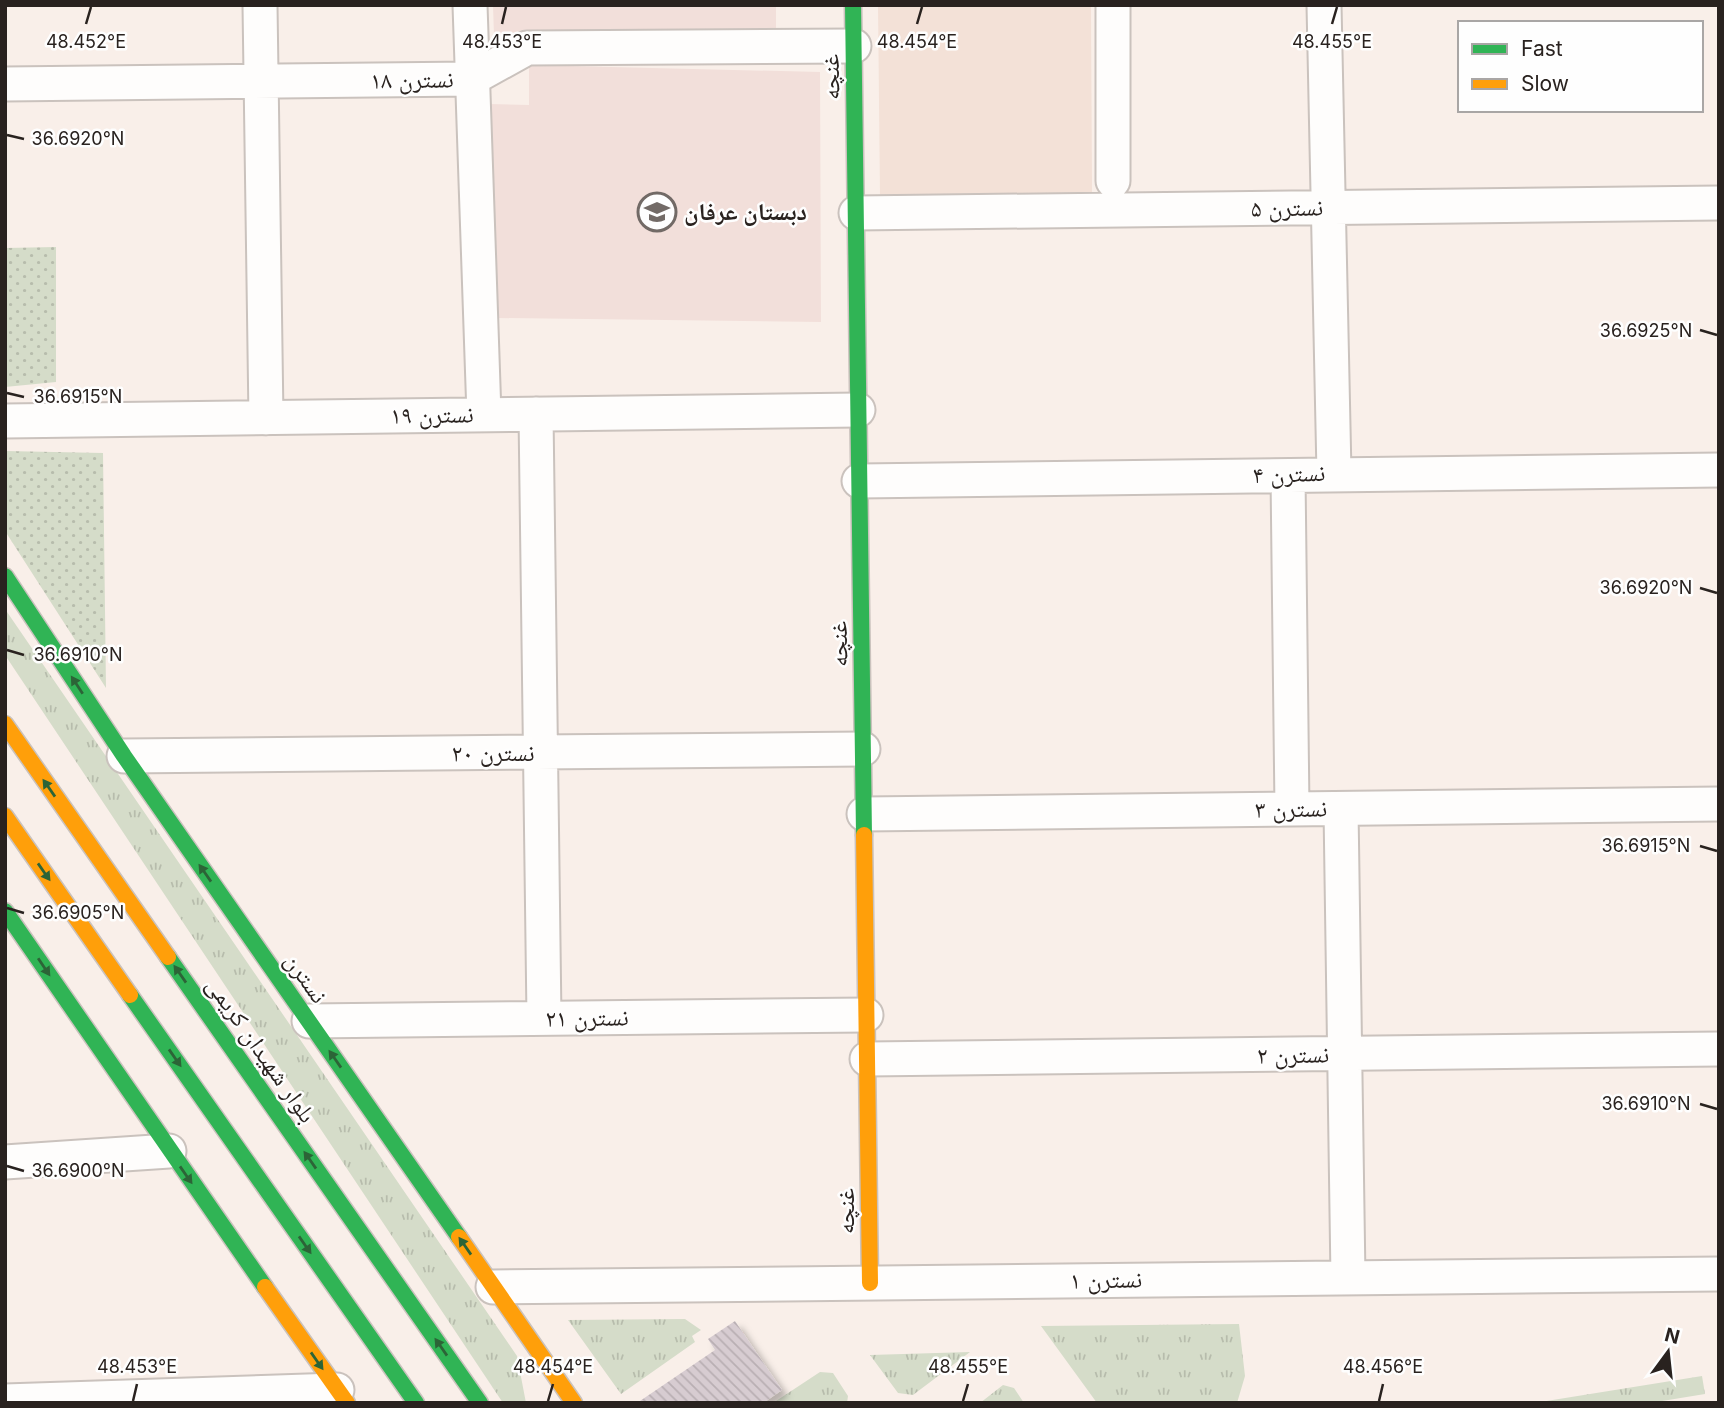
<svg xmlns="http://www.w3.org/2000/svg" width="1724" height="1408" viewBox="0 0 1724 1408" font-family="Inter,'Noto Naskh Arabic',sans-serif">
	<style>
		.built { fill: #f3e1d7 }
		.education { fill: #f2dfda }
		.grass { fill: url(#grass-tufts) }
		.park { fill: url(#park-dots) }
		.building { fill: url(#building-back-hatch); filter: url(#shadow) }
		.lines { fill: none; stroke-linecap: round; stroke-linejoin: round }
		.street-casing { stroke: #cac2bd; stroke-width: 37 }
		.fast-casing { stroke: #cac2bd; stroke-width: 19 }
		.slow-casing { stroke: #cac2bd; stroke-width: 19 }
		.street { stroke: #fefdfc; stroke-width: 33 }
		.fast { stroke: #30b455; stroke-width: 16 }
		.slow { stroke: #ff9f0a; stroke-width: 16 }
		.oneway { fill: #2c6437 }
		.ticks { fill: none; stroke: #29221f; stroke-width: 2.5 }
		.labels { text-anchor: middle; stroke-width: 5; stroke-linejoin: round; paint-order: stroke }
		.street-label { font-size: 24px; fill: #29221f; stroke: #fefefe }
		.poi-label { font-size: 24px; font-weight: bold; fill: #29221f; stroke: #fefefe; text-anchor: start }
		.ticks-label { font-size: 18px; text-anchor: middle; fill: #29221f; stroke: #fefefe; stroke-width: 5; stroke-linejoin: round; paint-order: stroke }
	</style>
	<defs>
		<pattern id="grass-tufts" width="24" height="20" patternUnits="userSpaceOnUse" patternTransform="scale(1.75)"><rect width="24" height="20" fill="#d5dcc9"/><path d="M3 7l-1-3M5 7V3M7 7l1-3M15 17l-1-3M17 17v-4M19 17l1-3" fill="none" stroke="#b7bcac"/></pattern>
		<pattern id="park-dots" width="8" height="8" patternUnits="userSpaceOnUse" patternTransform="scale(1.75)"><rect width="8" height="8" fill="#d5dcc9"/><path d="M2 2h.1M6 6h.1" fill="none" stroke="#b7bcac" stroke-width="1.8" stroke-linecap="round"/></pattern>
		<pattern id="building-back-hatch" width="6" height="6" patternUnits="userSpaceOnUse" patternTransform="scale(1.75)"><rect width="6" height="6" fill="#d7ccd1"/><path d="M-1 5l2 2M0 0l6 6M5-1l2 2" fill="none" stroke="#b9afb3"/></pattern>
		<filter id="shadow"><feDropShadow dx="6" dy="6" stdDeviation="3.5" flood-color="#0004"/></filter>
	</defs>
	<rect width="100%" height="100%" fill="#f9efe9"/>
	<path class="built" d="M878 5H1091L1092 193 880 196Z"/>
	<path class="education" d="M493 5H776V33L494 36Z
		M529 65 820 72 821 322 498 318 489 104 529 105Z"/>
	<path class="grass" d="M5 609 517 1356 526 1403H503L5 655Z
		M685 1319 701 1330 692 1336 695 1342 621 1394 568 1320Z
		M1239 1324 1245 1376 1237 1403H1097L1041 1326Z
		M970 1352 913 1395 898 1393 870 1355Z
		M820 1372 833 1373 848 1396 847 1403H773Z
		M1702 1376 1705 1394 1650 1403H1534Z
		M1003 1385 1014 1388 1024 1403H980Z"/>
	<path class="park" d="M56 247V382L5 387V248Z
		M5 451 103 453 106 688 5 531Z"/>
	<path class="building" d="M735 1321 782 1390 763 1403H637L715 1350 708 1339Z"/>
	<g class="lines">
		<defs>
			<path id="street" d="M260 5 266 418
				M470 5 484 415
				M1113 5V181
				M1324 5 1334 473
				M5 84 471 79 527 48 854 46
				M856 213 1719 203
				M536 414 544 1018
				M5 421 858 410
				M1288 476 1292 809
				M859 481 1719 470
				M124 756 863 749
				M1341 809 1348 1278
				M864 814 1719 804
				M309 1021 866 1015
				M867 1059 1719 1049
				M5 1162 169 1151
				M493 1287 1719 1274
				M5 1401 337 1390"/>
			<path id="fast" d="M853 5 864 835
				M5 576 124 756 459 1237
				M5 911 265 1287
				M168 957 480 1403
				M130 995 416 1403"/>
			<path id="slow" d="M5 724 168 957
				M5 816 130 995
				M864 835 870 1283
				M459 1237 574 1403
				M265 1287 347 1403"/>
		</defs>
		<use href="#street" class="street-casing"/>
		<use href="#fast" class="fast-casing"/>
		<use href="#slow" class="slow-casing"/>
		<use href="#street" class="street"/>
		<use href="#fast" class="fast"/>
		<use href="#slow" class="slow"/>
	</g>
	<defs><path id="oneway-solid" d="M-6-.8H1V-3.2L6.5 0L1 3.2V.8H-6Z" transform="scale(1.75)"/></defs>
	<g class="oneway">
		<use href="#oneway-solid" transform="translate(77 685) rotate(-123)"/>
		<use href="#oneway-solid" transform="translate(49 788) rotate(-125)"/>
		<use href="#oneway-solid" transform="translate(44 872) rotate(55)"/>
		<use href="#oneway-solid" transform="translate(205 873) rotate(-125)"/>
		<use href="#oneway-solid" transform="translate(44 967) rotate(56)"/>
		<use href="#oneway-solid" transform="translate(180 974) rotate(-125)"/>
		<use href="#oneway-solid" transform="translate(175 1058) rotate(55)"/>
		<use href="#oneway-solid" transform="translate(335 1059) rotate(-125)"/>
		<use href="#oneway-solid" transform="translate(310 1160) rotate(-125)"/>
		<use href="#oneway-solid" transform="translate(186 1175) rotate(55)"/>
		<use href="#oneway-solid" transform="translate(305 1245) rotate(55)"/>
		<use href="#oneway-solid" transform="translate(465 1246) rotate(-125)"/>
		<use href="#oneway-solid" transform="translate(441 1347) rotate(-125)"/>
		<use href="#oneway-solid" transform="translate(317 1361) rotate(55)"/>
	</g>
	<path class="ticks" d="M86 24 91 7M502 24 506 7M917 24 922 7M1332 24 1337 7M7 135 24 139M1700 330 1717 335M7 393 24 397M1700 588 1717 593M7 650 24 655M1700 846 1717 851M7 908 24 913M1700 1104 1717 1109M7 1166 24 1171M133 1401 137 1384M548 1401 553 1384M963 1401 968 1384M1379 1401 1383 1384"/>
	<defs>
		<symbol id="school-ring" viewBox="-11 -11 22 22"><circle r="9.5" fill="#fefefe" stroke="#726a66" stroke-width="1.5"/><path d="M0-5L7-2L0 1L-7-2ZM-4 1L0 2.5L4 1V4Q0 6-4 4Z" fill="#726a66"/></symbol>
	</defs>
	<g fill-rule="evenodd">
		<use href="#school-ring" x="635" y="190" width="44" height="44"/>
	</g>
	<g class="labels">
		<g class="street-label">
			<text transform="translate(831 77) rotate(-91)" y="8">غنچه</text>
			<text transform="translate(412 80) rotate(-1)" y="8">نسترن ۱۸</text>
			<text transform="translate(1287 208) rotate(-1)" y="8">نسترن ۵</text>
			<text transform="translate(432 415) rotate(-1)" y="8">نسترن ۱۹</text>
			<text transform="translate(1289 474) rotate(-2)" y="8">نسترن ۴</text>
			<text transform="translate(839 644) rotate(-91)" y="8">غنچه</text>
			<text x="493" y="761">نسترن ۲۰</text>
			<text transform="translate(1291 809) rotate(-1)" y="8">نسترن ۳</text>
			<text transform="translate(306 978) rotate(55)" y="8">نسترن</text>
			<text transform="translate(587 1018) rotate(-1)" y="8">نسترن ۲۱</text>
			<text transform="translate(261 1050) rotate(55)" y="8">بلوار شهیدان کریمی</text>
			<text transform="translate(1293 1055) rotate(-1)" y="8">نسترن ۲</text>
			<text transform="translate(846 1211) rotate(-90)" y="8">غنچه</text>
			<text transform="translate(1106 1280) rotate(-1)" y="8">نسترن ۱</text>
		</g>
		<g class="poi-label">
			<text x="684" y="220">دبستان عرفان</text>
		</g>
	</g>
	<g class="ticks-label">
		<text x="86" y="48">48.452°E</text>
		<text x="502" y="48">48.453°E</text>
		<text x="917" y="48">48.454°E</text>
		<text x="1332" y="48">48.455°E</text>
		<text x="78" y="145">36.6920°N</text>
		<text x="1646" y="337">36.6925°N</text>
		<text x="78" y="403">36.6915°N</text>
		<text x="1646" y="594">36.6920°N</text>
		<text x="78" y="661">36.6910°N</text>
		<text x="1646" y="852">36.6915°N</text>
		<text x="78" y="919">36.6905°N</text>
		<text x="1646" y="1110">36.6910°N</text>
		<text x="78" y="1177">36.6900°N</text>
		<text x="137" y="1373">48.453°E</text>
		<text x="553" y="1373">48.454°E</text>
		<text x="968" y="1373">48.455°E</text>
		<text x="1383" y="1373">48.456°E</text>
	</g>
	<rect width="1724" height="1408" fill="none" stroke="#29221f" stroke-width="14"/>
	<rect x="1458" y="21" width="245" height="91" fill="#fefefe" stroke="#a9a6a5" stroke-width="2"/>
	<rect x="1472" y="44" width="35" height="10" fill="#30b455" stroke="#a9a6a5" stroke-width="2"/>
	<text x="1521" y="56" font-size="21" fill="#29221f">Fast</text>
	<rect x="1472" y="79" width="35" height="10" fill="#ff9f0a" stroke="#a9a6a5" stroke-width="2"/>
	<text x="1521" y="91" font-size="21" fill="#29221f">Slow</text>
	<g transform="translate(1668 1352) rotate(15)" stroke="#fefefe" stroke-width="5" paint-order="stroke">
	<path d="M0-5L12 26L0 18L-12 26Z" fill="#29221f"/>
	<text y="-10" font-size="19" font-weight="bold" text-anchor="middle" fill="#29221f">N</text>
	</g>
</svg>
